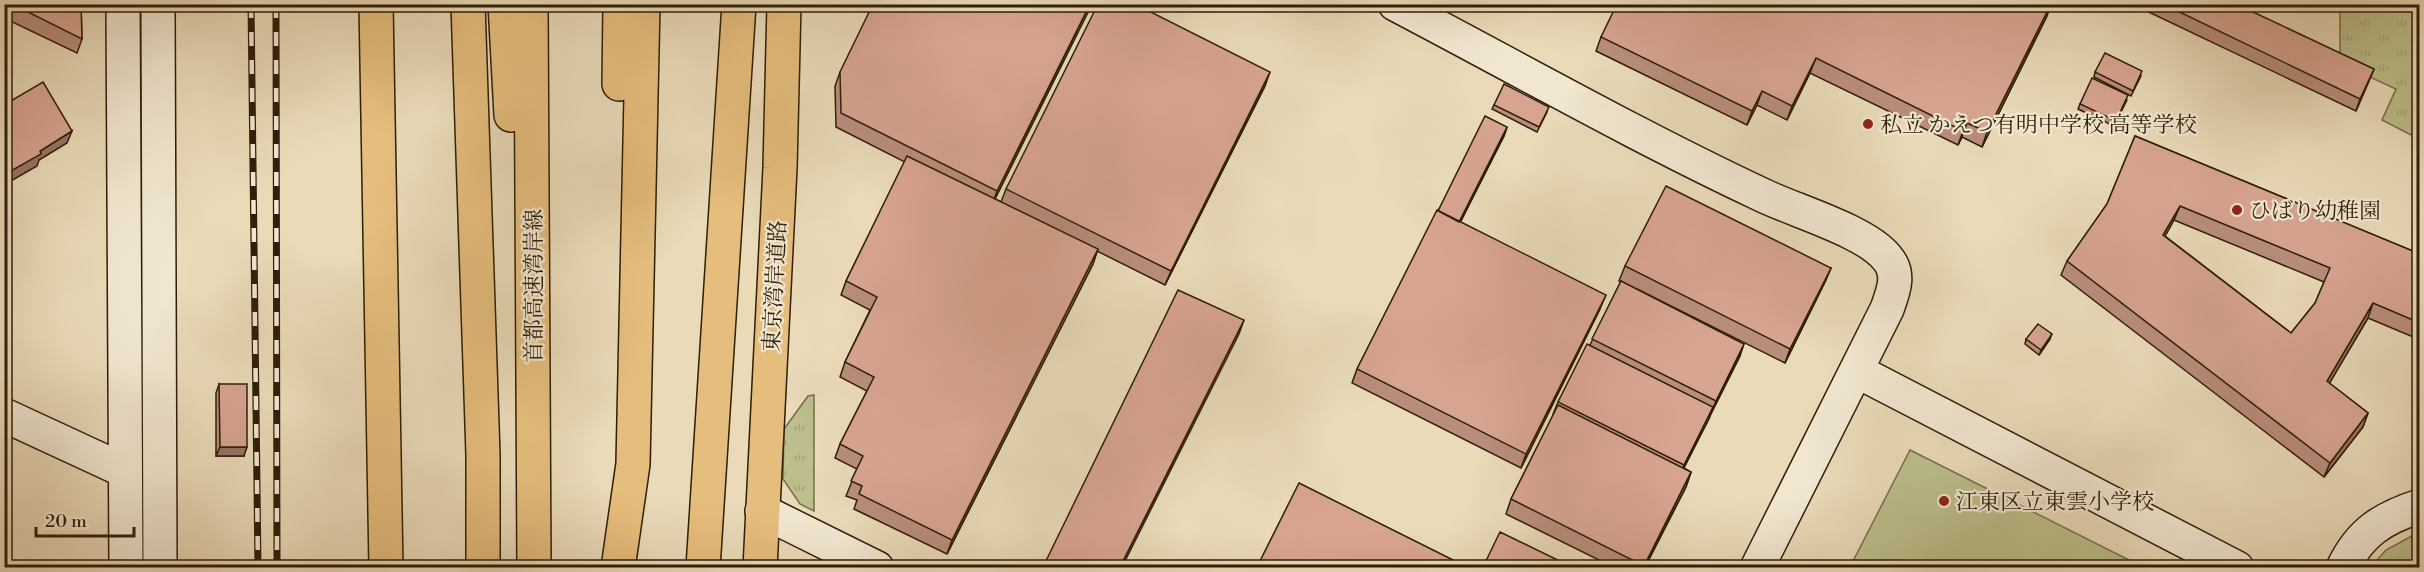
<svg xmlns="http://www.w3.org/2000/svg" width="2424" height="572" viewBox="0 0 2424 572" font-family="'Libre Bodoni','Noto Serif JP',serif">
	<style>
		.grass { fill: url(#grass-tufts); stroke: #766e4a; stroke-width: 1.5 }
		.park { fill: #bcbe8b; stroke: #766e4a; stroke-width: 1.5 }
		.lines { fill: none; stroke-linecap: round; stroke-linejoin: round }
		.secondary-casing { stroke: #2f1e08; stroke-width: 36 }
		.highway-casing { stroke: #2f1e08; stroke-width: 36 }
		.secondary { stroke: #f1e7d1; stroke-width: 33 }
		.highway { stroke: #e5bd7c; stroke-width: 33 }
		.rail-casing { stroke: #2f1e08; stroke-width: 7 }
		.rail { stroke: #f1e7d1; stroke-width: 4.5; stroke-dasharray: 14; stroke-linecap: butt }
		.wall { fill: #b98d7c; stroke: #2f1e08; stroke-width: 1.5; fill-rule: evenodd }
		.shaded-wall { fill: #967365; stroke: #2f1e08; stroke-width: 1.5 }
		.building { fill: #d7a490; stroke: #2f1e08; stroke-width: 1.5; fill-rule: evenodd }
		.poi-dot { fill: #8f2418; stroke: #f1e7d1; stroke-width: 2 }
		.labels { text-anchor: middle; stroke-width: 4.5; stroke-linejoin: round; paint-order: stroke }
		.poi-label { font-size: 22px; fill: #2f1e08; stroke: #f1e7d1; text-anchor: start }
		.street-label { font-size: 22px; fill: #2f1e08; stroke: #f1e7d1 }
	</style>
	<defs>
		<pattern id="grass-tufts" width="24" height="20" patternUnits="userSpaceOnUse" patternTransform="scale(1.5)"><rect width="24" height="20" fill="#bcbe8b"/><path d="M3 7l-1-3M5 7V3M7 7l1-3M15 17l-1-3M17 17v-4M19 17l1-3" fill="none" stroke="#a2a376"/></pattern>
	</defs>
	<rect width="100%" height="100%" fill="#eadab8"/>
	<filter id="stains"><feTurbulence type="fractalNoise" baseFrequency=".00333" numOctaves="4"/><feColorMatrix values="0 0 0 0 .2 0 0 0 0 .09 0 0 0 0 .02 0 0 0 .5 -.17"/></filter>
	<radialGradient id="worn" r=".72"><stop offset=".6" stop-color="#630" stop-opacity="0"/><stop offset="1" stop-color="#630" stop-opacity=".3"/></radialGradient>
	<path class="grass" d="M2340 5H2419V139L2382 120 2396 89 2340 63Z
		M814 395V511L800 504 783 479 784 429 808 396Z"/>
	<path class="park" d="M1910 450 2137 564 2135 567H1850Z
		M2419 532V567H2371L2386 550Z"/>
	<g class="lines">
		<defs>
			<path id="secondary" d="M123 4 126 568
				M158 4 160 568
				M1395 4C1515 67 1635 135 1758 193 1791 210 1865 230 1887 258 1901 274 1893 292 1887 309L1757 568
				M1857 371 2237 568
				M4 415 125 471
				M762 511 877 568
				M2343 568C2360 532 2383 518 2420 506"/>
			<path id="highway" d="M376 4 386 568
				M468 4 483 455V568
				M505 4 511 115
				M531 4 534 568
				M619 84 620 4
				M618 568 633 464 643 4
				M703 568 739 4
				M760 568 780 168 784 4"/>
		</defs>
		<use href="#secondary" class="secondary-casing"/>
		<use href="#highway" class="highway-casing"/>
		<use href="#secondary" class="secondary"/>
		<use href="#highway" class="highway"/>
		<defs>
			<path id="rail" d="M251 4 258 568
				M276 4 277 568"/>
		</defs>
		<use href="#rail" class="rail-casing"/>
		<use href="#rail" class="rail"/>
	</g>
	<path class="wall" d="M4 4H81L82 39 77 53 4 18Z
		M1092 4 995 199 1001 202 1006 189 1265 86 1165 285 1097 251 1093 264 947 554 854 509 857 500 846 496 857 469 835 458 840 444 867 391 840 377 845 362 870 310 841 295 846 281 905 162 836 127 835 86 840 72Z
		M2132 4H2236L2374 69 2356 111Z
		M2047 16 1982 147 1962 137 1958 145 1810 73 1787 120 1757 105 1747 125 1596 51 1601 37Z
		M2095 72 2141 76 2131 96 2094 77Z
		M2127 100 2114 126 2078 109 2080 104Z
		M1494 105 1547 112 1537 132 1492 109Z
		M1507 127 1504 136 1460 222 1600 309 1521 468 1352 383 1357 369 1438 211Z
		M2135 136 2420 254V335L2418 339 2368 318 2329 383 2368 413 2363 427 2324 477 2061 275 2067 261 2107 204ZM2174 220 2324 282 2315 303 2291 333 2165 236Z
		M1625 266 1831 268 1825 282 1785 363 1637 289 1740 356 1684 468 1691 472 1686 487 1645 567H1613L1506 514 1511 499 1554 414H1553L1558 402 1590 345 1621 281H1619Z
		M2026 339H2050L2039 355 2025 344Z
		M219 384 244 456H216V393Z"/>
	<path class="shaded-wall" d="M1090 4H1092L992 205 997 191Z
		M2051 4 2047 16 1982 147 1987 132Z
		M1816 58 1810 73 1787 120 1792 106Z
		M2374 69 2369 81 2356 111 2360 99Z
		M1270 72 1265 86 1165 285 1171 271Z
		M1762 91 1757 105 1747 125 1752 111Z
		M1967 123 1962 137 1958 145 1963 131Z
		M1507 127 1504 136 1455 233 1458 224Z
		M72 131 67 143 39 160 37 166 4 185V175L40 151Z
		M2180 206 2174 220 2158 249 2163 235Z
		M1098 249 1093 264 947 554 952 540Z
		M1831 268 1825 282 1785 363 1790 349Z
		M1606 295 1600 309 1521 468 1526 454Z
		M2373 303 2368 318 2322 396 2327 381Z
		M1244 320 1239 334 1122 567H1120Z
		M2052 334 2050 339 2039 355 2041 350Z
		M1744 344 1740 356 1711 413 1716 401Z
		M1713 407 1709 419 1679 477 1684 465Z
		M2368 413 2363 427 2324 477 2330 463Z
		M220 447H247L244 456H216Z
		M1691 472 1686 487 1645 567H1644Z"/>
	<path class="building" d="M12 4H81L82 39Z
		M873 4H1090L997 191 841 113 840 72Z
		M1098 4H1135L1270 72 1171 271 1006 189Z
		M1617 4H2051L1987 132 1967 123 1963 131 1816 58 1792 106 1762 91 1752 111 1601 37Z
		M2163 4H2236L2374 69 2360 99Z
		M2105 53 2142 71 2133 91 2095 72Z
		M2092 78 2128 95 2116 121 2080 104Z
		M43 82 72 131 40 151 41 154 4 175V105Z
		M1504 84 1549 107 1539 127 1494 105Z
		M1485 116 1507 127 1459 222 1438 211Z
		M2135 136 2420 254V323L2373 303 2327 381 2368 413 2330 463 2067 261 2107 204ZM2180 206 2330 268 2315 303 2291 333 2163 235Z
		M907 156 1098 249 952 540 859 494 862 486 851 481 863 456 840 444 874 377 845 362 877 297 846 281Z
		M1666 186 1831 268 1790 349 1625 266Z
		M1437 210 1606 295 1526 454 1357 369Z
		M1621 281 1744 344 1716 401 1592 339Z
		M1178 290 1244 320 1120 567H1043Z
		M2038 324 2052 334 2041 350 2026 339Z
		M1587 344 1713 407 1684 465 1558 402Z
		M219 384H247V447H220Z
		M1558 405 1691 472 1644 566 1511 499Z
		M1299 483 1467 567H1257Z
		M1500 532 1572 567H1483Z"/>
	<g class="poi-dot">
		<circle cx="1868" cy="124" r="6"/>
		<circle cx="2237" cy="210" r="6"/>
		<circle cx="1944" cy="501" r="6"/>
	</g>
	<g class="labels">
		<g class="poi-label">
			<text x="1880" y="132">私立 かえつ有明中学校 高等学校</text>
			<text x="2249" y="218">ひばり幼稚園</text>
			<text x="1956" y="509">江東区立東雲小学校</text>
		</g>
		<g class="street-label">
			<text transform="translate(533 286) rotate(-90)" y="8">首都高速湾岸線</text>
			<text transform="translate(774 286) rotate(-87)" y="8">東京湾岸道路</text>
		</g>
	</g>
	<rect width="2424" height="572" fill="none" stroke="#eadab8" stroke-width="24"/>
	<rect x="6" y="6" width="2412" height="560" fill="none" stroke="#2f1e08" stroke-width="3"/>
	<rect x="12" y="12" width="2400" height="548" fill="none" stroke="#2f1e08" stroke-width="1.5"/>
	<path d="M36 527v9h98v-9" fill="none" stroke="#2f1e08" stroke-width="3"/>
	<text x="45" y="527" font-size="18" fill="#2f1e08" stroke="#f1e7d1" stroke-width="4.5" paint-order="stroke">20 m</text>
	<rect width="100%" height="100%" filter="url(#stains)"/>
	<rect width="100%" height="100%" fill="url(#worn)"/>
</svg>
